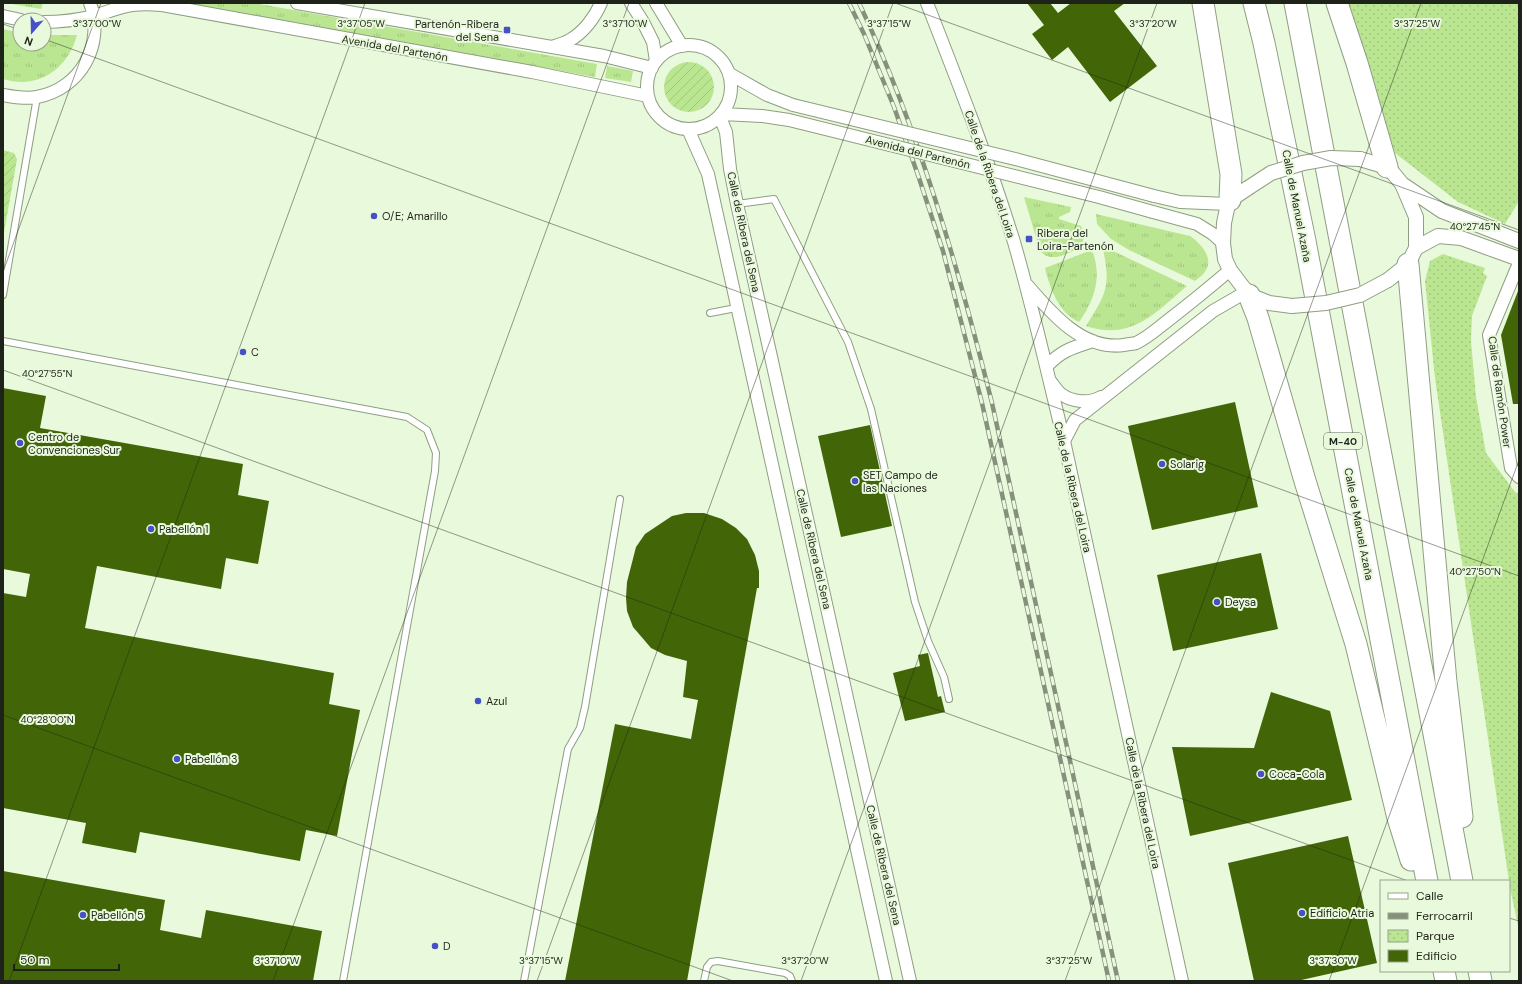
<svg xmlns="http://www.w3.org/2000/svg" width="1522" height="984" viewBox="0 0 1522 984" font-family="'DM Sans',sans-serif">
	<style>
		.grass { fill: url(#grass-tufts) }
		.park { fill: url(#park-dots) }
		.garden { fill: url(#garden-furrows) }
		.building { fill: #426607 }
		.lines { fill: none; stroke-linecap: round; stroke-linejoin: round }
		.service-casing { stroke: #8f9e83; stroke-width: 8 }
		.minor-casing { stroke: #8f9e83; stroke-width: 14 }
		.tertiary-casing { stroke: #8f9e83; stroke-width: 16 }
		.motorway-casing { stroke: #8f9e83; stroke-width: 23 }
		.service { stroke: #fff; stroke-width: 6 }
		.minor { stroke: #fff; stroke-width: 12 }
		.tertiary { stroke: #fff; stroke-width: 14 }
		.motorway { stroke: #fff; stroke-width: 21 }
		.rail-casing { stroke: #86907d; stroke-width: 4.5 }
		.rail { stroke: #e9f9dc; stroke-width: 3; stroke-dasharray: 9; stroke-linecap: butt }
		.minor-bridge-casing { stroke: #8f9e83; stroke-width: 14; stroke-linecap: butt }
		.tertiary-bridge-casing { stroke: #8f9e83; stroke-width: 16; stroke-linecap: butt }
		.minor-bridge { stroke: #fff; stroke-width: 12 }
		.tertiary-bridge { stroke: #fff; stroke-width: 14 }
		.ticks { fill: none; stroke: #1e2319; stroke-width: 1; stroke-opacity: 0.45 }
		.poi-dot { fill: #4651c6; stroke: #e9f9dc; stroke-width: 1.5 }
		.labels { text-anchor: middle; stroke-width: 4; stroke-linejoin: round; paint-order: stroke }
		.shield { fill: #e9f9dc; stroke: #5b6354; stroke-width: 1 }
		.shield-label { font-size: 10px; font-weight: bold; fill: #1e2319 }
		.poi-label { font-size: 11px; fill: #1e2319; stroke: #e9f9dc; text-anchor: start }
		.street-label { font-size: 11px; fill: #1e2319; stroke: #e9f9dc }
		.ticks-label { font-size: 10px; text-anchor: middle; fill: #1e2319; stroke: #e9f9dc; stroke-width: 4; stroke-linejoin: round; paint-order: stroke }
	</style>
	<defs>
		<pattern id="grass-tufts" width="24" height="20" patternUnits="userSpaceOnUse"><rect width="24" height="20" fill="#bbe691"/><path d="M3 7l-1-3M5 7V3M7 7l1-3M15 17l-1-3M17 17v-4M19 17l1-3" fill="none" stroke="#a0c57c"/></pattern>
		<pattern id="park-dots" width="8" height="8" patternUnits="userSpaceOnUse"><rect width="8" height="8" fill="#bbe691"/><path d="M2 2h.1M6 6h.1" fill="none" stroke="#a0c57c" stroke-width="1.8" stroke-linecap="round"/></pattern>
		<pattern id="garden-furrows" width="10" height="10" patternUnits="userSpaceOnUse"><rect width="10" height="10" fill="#bbe691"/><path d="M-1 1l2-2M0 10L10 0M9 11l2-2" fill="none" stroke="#a0c57c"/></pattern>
	</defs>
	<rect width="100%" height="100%" fill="#e9f9dc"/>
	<path class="grass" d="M6 3H43L41 9Z
		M182 3H254L597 64 595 77Z
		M3 29 20 33V44H44V35H77C68 69 38 90 3 79Z
		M607 66 633 71 631 82 605 78Z
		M1024 197 1071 207 1070 212 1059 217V219L1081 226 1085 236 1080 248C1067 253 1052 264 1040 251Z
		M1096 214 1190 236C1199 242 1214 257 1206 270 1204 274 1199 278 1195 281L1129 250 1111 239 1097 224Z
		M1103 249 1111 250 1187 286C1155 313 1132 341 1086 326 1092 316 1100 304 1104 293 1109 279 1106 264 1103 249Z
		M1089 251 1093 253C1102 278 1094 301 1079 322 1059 313 1050 289 1045 268Z"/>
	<path class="park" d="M1344 3H1519V201L1505 224 1458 202 1395 153Z
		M1443 254 1485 268 1483 273 1487 276 1472 316 1471 341 1476 397 1486 453 1515 492 1519 494V930L1510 888 1435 378 1425 281 1430 261Z"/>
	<path class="garden" d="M664 87a25 25 0 1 1 50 0a25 25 0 1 1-50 0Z
		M3 150 14 153 17 159 3 238Z"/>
	<path class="building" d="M1027 3H1050L1058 13 1071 3H1125L1114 11 1157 66 1110 102 1068 47 1052 60 1032 34 1044 25Z
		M1518 291H1519V404H1513L1501 335Z
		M3 388 46 396 40 428 243 464 238 495 269 501 258 564 226 558 221 589 97 566 85 628 334 673 329 704 360 710 337 836 306 830 300 861 140 832 136 853 82 843 86 823 3 808V593L26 597 30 574 3 569Z
		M1235 402 1258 507 1152 530 1128 426Z
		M870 425 892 526 841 537 818 436Z
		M686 513H704L722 519 736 528 747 539 755 555 759 571V588H757L687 981H565L615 724 691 739 698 700 683 697 687 661 665 655 651 648 633 627 627 611 626 598 627 582 636 547 645 534 672 516Z
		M1261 553 1278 629 1173 651 1157 575Z
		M928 653 938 697 941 696 945 712 905 721 893 673 920 666 918 655Z
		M1271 692 1330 711 1352 800 1190 836 1172 747 1254 748Z
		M1348 836 1377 963 1297 981H1254L1228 863Z
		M3 871 165 900 160 930 201 938 206 910 322 931 313 981H3Z"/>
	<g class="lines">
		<defs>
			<path id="service" d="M737 204 774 199 848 342 871 409 915 602 928 641 944 677 949 699
				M3 295 37 97
				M710 313 736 308
				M3 341 407 417 427 430 436 453 435 471 343 981
				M524 981 568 749 580 728 585 707 620 499
				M704 981 707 967 711 962 718 961 785 973 790 976 792 981"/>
			<path id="minor" d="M297 3 604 56 652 68
				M631 3 643 22 653 42 656 61
				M656 3 682 46
				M927 3C958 82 989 161 1014 242 1033 308 1048 375 1064 441L1182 981
				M3 16 21 20
				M44 22C61 22 77 20 94 16 105 13 116 8 127 6 138 3 150 4 162 5L532 72 648 96
				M647 87a42 42 0 1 1 84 0a42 42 0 1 1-84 0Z
				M552 47C558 45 565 43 570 40 584 32 595 17 601 3
				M730 74 767 95 793 105
				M3 95C14 97 25 99 37 97 81 89 105 44 90 3
				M722 114 762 116 789 120
				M720 117 726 132 730 169 737 204 910 981
				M688 129 708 174 886 981
				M1154 196 1180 202 1228 204
				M1153 212 1197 224 1213 234 1223 243
				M1519 263 1489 335 1511 468 1519 477
				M1027 285C1051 313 1083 351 1124 345 1128 344 1133 344 1136 343 1147 338 1157 329 1166 322 1188 305 1209 288 1230 270
				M1047 366C1062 350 1072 348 1093 341
				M1051 382C1054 386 1057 391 1061 394 1072 402 1089 404 1101 397
				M1064 441 1075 420 1213 311 1246 292"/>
			<path id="tertiary" d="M1360 159 1387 167 1393 173 1402 184 1416 217V248L1408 264 1388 280
				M1402 184 1442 211 1519 241
				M1248 188 1230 200 1228 204 1224 223 1223 243 1225 259 1230 270 1249 295 1269 303 1292 306
				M1416 248 1438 236 1461 238 1519 259"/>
			<path id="motorway" d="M1203 3 1231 174 1230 200
				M1254 3 1264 43 1305 241 1427 881
				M1295 3 1462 881
				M1337 3 1357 63 1387 167
				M1408 264 1446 682 1462 817
				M1249 295 1258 318 1305 481 1356 644 1398 818 1411 860
				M1444 971 1446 981
				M1479 971 1481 981"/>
		</defs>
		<use href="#service" class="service-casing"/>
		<use href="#minor" class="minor-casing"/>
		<use href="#tertiary" class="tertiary-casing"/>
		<use href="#motorway" class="motorway-casing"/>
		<use href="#service" class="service"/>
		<use href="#minor" class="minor"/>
		<use href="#tertiary" class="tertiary"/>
		<use href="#motorway" class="motorway"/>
		<defs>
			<path id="rail" d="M849 3 864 34 894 107 919 178 943 251 982 403 1109 981
				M859 3C919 130 958 267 992 403L1118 981"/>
		</defs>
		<use href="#rail" class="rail-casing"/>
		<use href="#rail" class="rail"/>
		<defs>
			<path id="minor-bridge" d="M793 105 1019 160 1154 196
				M789 120 1099 197 1153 212"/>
			<path id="tertiary-bridge" d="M1248 188 1271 173 1303 163 1331 158 1360 159
				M1292 306 1326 303 1360 295 1388 280"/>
		</defs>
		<use href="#minor-bridge" class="minor-bridge-casing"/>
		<use href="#tertiary-bridge" class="tertiary-bridge-casing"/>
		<use href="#minor-bridge" class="minor-bridge"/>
		<use href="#tertiary-bridge" class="tertiary-bridge"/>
	</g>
	<path class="ticks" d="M895 3 1519 230M3 24 20 30M44 39 1519 576M3 272 101 3M3 370 1408 881M3 715 733 981M1509 918 1519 921M9 981 365 3M273 981 629 3M537 981 893 3M801 981 1157 3M1065 981 1421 3M1329 981 1519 460"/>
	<g class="poi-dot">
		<rect x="503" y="26" width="8" height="8" rx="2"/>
		<circle cx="374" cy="216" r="4"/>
		<rect x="1025" y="235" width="8" height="8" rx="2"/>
		<circle cx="243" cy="352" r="4"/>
		<circle cx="20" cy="443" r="4"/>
		<circle cx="1162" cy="464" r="4"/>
		<circle cx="855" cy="481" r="4"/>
		<circle cx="151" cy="529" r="4"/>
		<circle cx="1217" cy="602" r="4"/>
		<circle cx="478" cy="701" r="4"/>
		<circle cx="177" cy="759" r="4"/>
		<circle cx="1261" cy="774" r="4"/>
		<circle cx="1302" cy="913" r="4"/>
		<circle cx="83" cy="915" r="4"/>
		<circle cx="435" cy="946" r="4"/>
	</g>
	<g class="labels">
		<rect class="shield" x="1324" y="433" width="38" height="16" rx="3"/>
		<g class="shield-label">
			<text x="1343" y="445">M-40</text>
		</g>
		<g class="poi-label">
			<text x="499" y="28" text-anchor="end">Partenón-Ribera<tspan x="499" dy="13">del Sena</tspan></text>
			<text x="382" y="220">O/E; Amarillo</text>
			<text x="1037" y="237">Ribera del<tspan x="1037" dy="13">Loira-Partenón</tspan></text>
			<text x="251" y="356">C</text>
			<text x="28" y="441">Centro de<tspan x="28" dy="13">Convenciones Sur</tspan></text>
			<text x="1170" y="468">Solarig</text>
			<text x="863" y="479">SET Campo de<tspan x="863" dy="13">las Naciones</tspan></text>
			<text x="159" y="533">Pabellón 1</text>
			<text x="1225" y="606">Deysa</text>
			<text x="486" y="705">Azul</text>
			<text x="185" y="763">Pabellón 3</text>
			<text x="1269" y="778">Coca-Cola</text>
			<text x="1310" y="917">Edificio Atria</text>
			<text x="91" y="919">Pabellón 5</text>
			<text x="443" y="950">D</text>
		</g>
		<g class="street-label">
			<text transform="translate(395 48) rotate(10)" y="4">Avenida del Partenón</text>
			<text transform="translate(918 152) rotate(14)" y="4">Avenida del Partenón</text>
			<text transform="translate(990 174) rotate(71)" y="4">Calle de la Ribera del Loira</text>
			<text transform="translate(1297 206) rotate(79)" y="4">Calle de Manuel Azaña</text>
			<text transform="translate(744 232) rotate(78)" y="4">Calle de Ribera del Sena</text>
			<text transform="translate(1500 392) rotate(82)" y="4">Calle de Ramón Power</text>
			<text transform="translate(1073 487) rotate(77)" y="4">Calle de la Ribera del Loira</text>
			<text transform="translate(1359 524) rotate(79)" y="4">Calle de Manuel Azaña</text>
			<text transform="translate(814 549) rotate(77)" y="4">Calle de Ribera del Sena</text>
			<text transform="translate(1143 803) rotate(78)" y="4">Calle de la Ribera del Loira</text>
			<text transform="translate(884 865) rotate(77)" y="4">Calle de Ribera del Sena</text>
		</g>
	</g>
	<g class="ticks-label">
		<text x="97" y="27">3°37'00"W</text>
		<text x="361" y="27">3°37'05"W</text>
		<text x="625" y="27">3°37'10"W</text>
		<text x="889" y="27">3°37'15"W</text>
		<text x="1153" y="27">3°37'20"W</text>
		<text x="1417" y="27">3°37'25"W</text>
		<text x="1475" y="230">40°27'45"N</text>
		<text x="47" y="377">40°27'55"N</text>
		<text x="1475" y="575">40°27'50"N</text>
		<text x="47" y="723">40°28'00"N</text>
		<text x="277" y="964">3°37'10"W</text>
		<text x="541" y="964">3°37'15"W</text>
		<text x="805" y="964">3°37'20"W</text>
		<text x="1069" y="964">3°37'25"W</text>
		<text x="1333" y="964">3°37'30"W</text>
	</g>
	<rect width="1522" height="984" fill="none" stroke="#1e2319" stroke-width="8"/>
	<rect x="1380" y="880" width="130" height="92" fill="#e9f9dc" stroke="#98a38e"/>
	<rect x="1388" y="893" width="20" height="6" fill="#ffffff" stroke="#98a38e"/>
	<text x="1416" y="900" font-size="12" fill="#1e2319">Calle</text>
	<rect x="1388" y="913" width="20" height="6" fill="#86907d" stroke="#98a38e"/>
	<text x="1416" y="920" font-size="12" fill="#1e2319">Ferrocarril</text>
	<rect x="1388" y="930" width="20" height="12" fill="url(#park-dots)" stroke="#98a38e"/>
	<text x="1416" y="940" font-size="12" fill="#1e2319">Parque</text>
	<rect x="1388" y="950" width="20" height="12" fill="#426607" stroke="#98a38e"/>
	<text x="1416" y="960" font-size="12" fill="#1e2319">Edificio</text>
	<g transform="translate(32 32) rotate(200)"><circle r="19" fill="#e9f9dc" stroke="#98a38e"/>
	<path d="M0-3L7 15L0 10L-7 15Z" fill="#4651c6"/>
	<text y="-6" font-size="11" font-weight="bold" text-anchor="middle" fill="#1e2319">N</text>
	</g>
	<path d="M14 964v6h105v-6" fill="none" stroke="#1e2319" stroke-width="2"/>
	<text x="20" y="964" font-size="12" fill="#1e2319" stroke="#e9f9dc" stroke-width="3" paint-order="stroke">50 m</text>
</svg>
